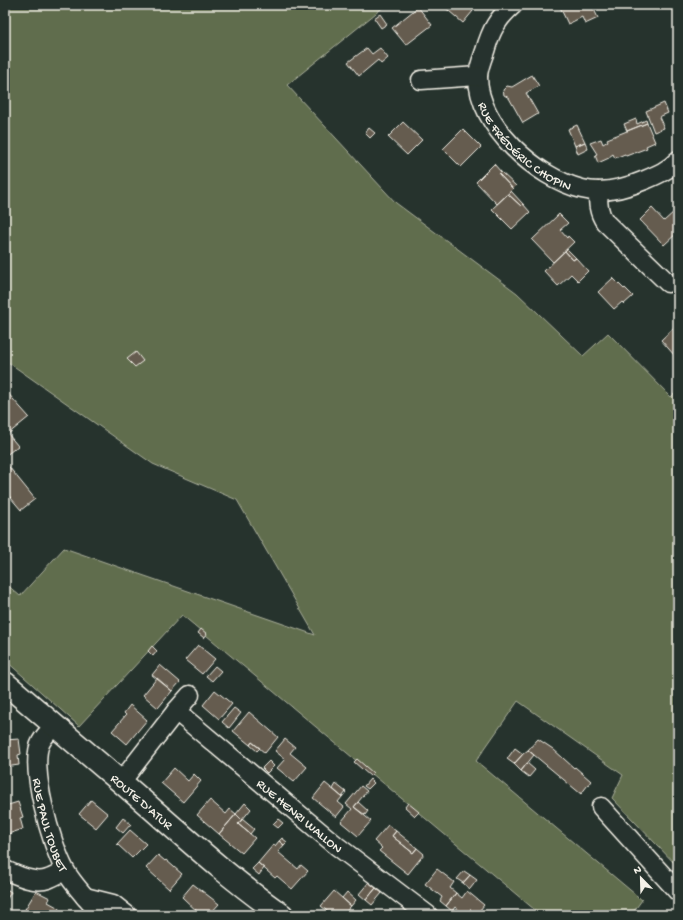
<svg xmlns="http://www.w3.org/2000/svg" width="683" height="920" viewBox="0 0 683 920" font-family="'Gochi Hand',sans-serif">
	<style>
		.green { fill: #606d4e; stroke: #aaaf9b }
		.building { fill: #655c4f; stroke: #f4f1e8 }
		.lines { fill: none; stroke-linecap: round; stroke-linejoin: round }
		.street-casing { stroke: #f4f1e8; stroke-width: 21 }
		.secondary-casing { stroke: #f4f1e8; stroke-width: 25 }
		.street { stroke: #26332d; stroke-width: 18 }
		.secondary { stroke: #26332d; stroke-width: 22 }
		.labels { text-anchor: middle; stroke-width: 3; stroke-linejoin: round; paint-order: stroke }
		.street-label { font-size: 13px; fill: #f4f1e8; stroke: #26332d }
	</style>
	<rect width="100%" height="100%" fill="#26332d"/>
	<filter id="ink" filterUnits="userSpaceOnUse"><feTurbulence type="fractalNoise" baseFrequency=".025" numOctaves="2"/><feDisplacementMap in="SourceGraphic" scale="8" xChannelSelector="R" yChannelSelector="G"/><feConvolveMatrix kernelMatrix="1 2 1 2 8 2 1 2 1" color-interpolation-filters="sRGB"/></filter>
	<g filter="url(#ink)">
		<path class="green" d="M5 5H386L287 85 396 203 517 293 583 356 608 333 671 397 678 390V867L612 798 623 775 518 701 476 761 642 900 631 915H541L182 615 79 726 5 660V583L20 596 64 548 315 635 237 500 153 464 5 360Z"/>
		<path class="building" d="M442 5H472L469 8 473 11 463 23Z
			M559 5H592L598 18 585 24 582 17 568 24Z
			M418 7 432 25 406 45 392 28Z
			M380 14 387 24 381 28 374 18Z
			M367 48 372 54 380 48 388 58 381 64 378 60 359 76 348 62Z
			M532 75 539 86 526 93 538 114 523 123 509 98 504 95 503 90 507 86 512 87Z
			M664 103 668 113 659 117 664 128 654 132 646 111Z
			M636 119 637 124 646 120 647 123 627 131 624 124Z
			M403 122 422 140 407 155 388 137Z
			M647 123 655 142 646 146 647 148 626 156 625 154 615 158 613 154 609 157V158L598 163 595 155 597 154 590 143 601 139 603 144 608 141 607 139Z
			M577 125 585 142 575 146 568 129Z
			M369 128 375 133 370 138 365 133Z
			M463 129 481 147 461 167 443 149Z
			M585 142 588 149 578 154 575 146Z
			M494 164 501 172 499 174 513 189 497 204 476 182Z
			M501 172 516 186 513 189 499 174Z
			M511 191 523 204 521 206 508 194Z
			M508 194 521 206 523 204 530 212 512 229 492 209Z
			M652 208 664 221 675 211 678 214V232L664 245 640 220Z
			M559 214 568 223 560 230 567 238 568 236 574 242 553 262 532 240Z
			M567 249 576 258 573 260 565 251Z
			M565 251 573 260 576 258 588 271 578 281 571 274 558 286 544 271Z
			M613 278 624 289 625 288 633 296 624 304 622 302 614 309 598 292Z
			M678 324V354L675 356 661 340Z
			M136 352 143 361 135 367 127 359Z
			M5 390 29 417 8 434 18 446 5 456V416L7 414 5 412Z
			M5 462 35 499 21 510 5 491Z
			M201 629 207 634 204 638 198 633Z
			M198 645 215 659 202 674 185 660Z
			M152 646 157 651 153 656 148 651Z
			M160 665 180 682 172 691 152 675Z
			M215 666 221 671 212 681 206 676Z
			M157 678 172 691 158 708 143 695Z
			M215 690 232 704 219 719 203 705Z
			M130 705 147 720 127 744 112 731 126 715 124 713Z
			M234 708 241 713 229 728 222 722Z
			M249 712 278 737 265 753 252 742 250 745 233 731Z
			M19 739 21 754 18 755 19 765 5 767V740Z
			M285 739 295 747 290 753 307 767 294 782 277 768 285 759 275 751Z
			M538 739 553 749 574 768 575 767 591 781 581 794 528 750Z
			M252 742 260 748 257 751 250 745Z
			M515 748 523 754 514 764 507 759Z
			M528 750 534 755 521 771 514 764 523 754Z
			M357 759 373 773 370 776 354 762Z
			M269 761 274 766 267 773 262 768Z
			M527 763 535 770 529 777 521 771Z
			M174 768 188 781 194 774 201 781 183 802 161 783Z
			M370 779 374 783 368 789 364 786Z
			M325 783 342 797 338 802 344 807 336 817 313 798Z
			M336 784 346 792 342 797 333 789Z
			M361 786 367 791 354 807 371 821 358 836 341 822 352 809 346 804Z
			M91 800 108 814 96 828 79 814Z
			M210 800 226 814 230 809 236 814 219 834 197 815Z
			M18 802 23 817 20 818 23 829 5 835V806Z
			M358 802 368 811 365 815 354 807Z
			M245 803 251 809 242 820 236 814Z
			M408 803 419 812 415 816 405 807Z
			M236 814 242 820 238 824 255 838 242 853 219 834Z
			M123 818 131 824 123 833 116 827Z
			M242 819 254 829 250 834 238 824Z
			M278 819 283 823 278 828 273 824Z
			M388 825 396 831 392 836 413 853 417 848 424 854 408 874 379 851 382 848 374 841Z
			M130 830 146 844 132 858 117 844Z
			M396 831 417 848 413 853 392 836Z
			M282 838 287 842 284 845 279 841Z
			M279 841 284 845 278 852 298 869 301 865 308 871 292 889 277 876 275 878 258 863 274 844 275 846Z
			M158 855 165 861 166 860 182 874 169 889 146 868Z
			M258 863 264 868 259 875 252 869Z
			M437 869 454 882 450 888 456 893 446 906 440 901 442 897 425 884Z
			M464 871 470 875 463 883 457 879Z
			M470 875 477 880 470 889 463 883Z
			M369 882 376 888 366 900 359 894Z
			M193 884 219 904 209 915H201L182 897Z
			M5 888 11 892 5 902Z
			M376 888 382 893 372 905 366 900Z
			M36 891 50 898 48 902 59 908 55 915H31L24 911Z
			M334 891 351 906 343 915H332L321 906Z
			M467 891 484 905 476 915H465L455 907 452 911 446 906 456 893 462 898Z
			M347 892 356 900 351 906 342 898Z
			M368 910 374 915H363Z"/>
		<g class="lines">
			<defs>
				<g id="street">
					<path id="s1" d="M513 5C497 19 491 30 485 51 482 59 478 69 478 77 478 126 537 178 582 189 602 194 626 188 645 180 657 175 669 170 678 160"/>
					<path d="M421 80 478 76"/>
					<path d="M598 191C598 203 598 212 605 222L668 283"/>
					<path d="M176 711 190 695"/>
					<path id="s2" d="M55 725C50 730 44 736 41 742 28 765 52 847 65 870 73 885 90 902 101 915"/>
					<path id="s3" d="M121 782 176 711 337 846 428 915"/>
					<path d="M601 807 678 892"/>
					<path d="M5 870C17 875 34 884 48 879 54 877 60 873 65 871"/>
					<path d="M85 897 113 904 127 915"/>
				</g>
				<g id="secondary">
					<path id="s4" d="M5 683C44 716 82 749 121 782 174 827 224 875 282 915"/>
				</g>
			</defs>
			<use href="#street" class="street-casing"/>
			<use href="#secondary" class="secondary-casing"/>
			<use href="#street" class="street"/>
			<use href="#secondary" class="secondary"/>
		</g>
	</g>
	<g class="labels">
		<g class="street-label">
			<text dy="5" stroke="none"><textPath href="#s1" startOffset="170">RUE FRÉDÉRIC CHOPIN</textPath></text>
			<text dy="5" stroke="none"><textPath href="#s4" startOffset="181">ROUTE D'ATUR</textPath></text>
			<text dy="5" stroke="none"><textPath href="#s3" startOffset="252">RUE HENRI WALLON</textPath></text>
			<text dy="5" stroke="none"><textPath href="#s2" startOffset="107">RUE PAUL TOUBET</textPath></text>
		</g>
	</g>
	<rect width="683" height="920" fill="none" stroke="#26332d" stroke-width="20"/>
	<rect x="10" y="10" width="663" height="900" fill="none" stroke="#f4f1e8" stroke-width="1.5" filter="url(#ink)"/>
	<g transform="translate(641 878) rotate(337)" stroke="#26332d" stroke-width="3" paint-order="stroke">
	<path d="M0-3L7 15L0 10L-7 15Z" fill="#f4f1e8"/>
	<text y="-6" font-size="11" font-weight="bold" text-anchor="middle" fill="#f4f1e8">N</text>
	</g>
</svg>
